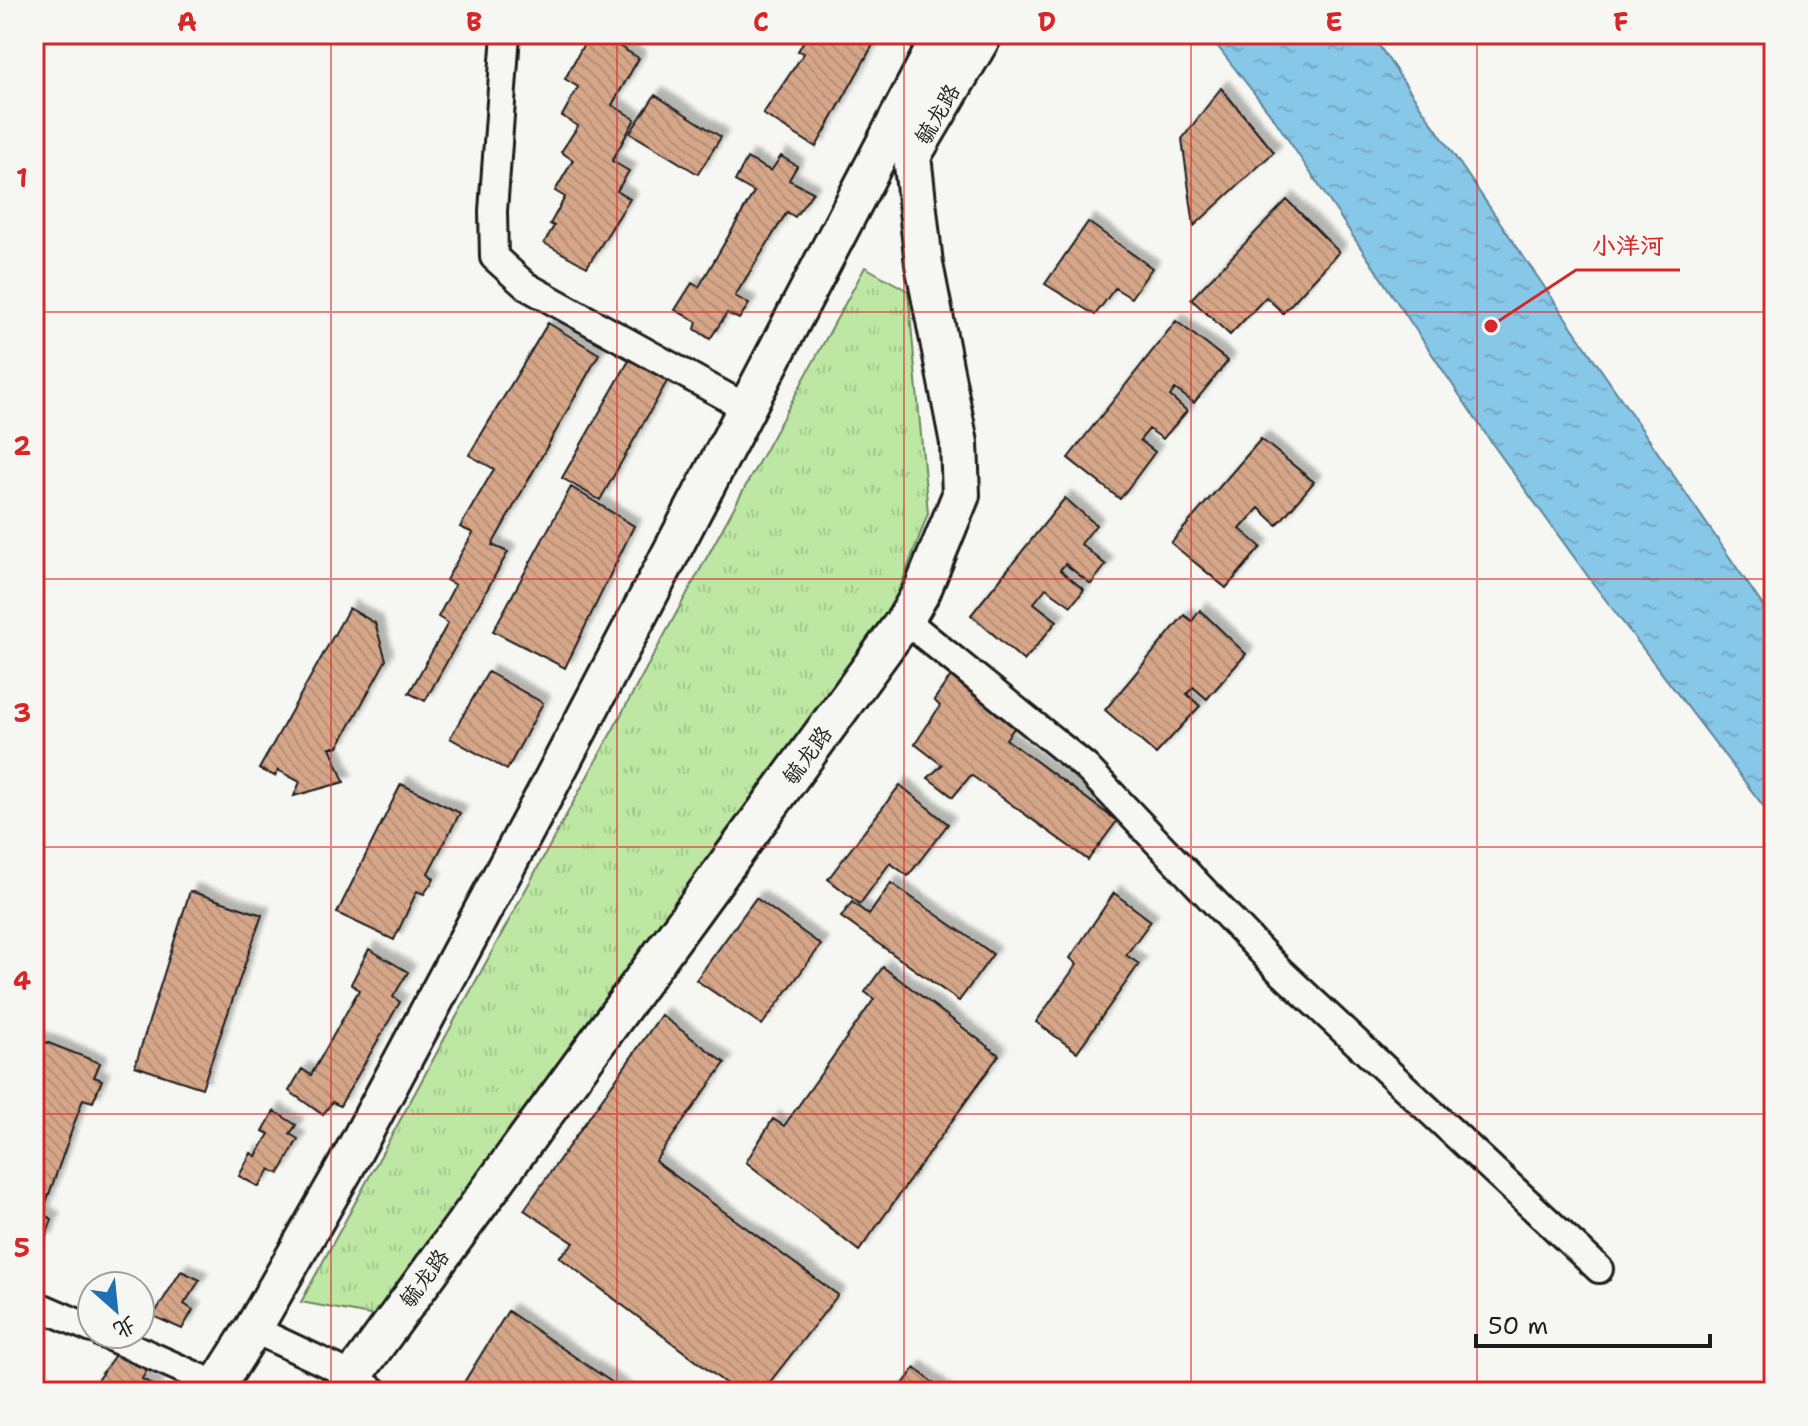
<svg xmlns="http://www.w3.org/2000/svg" width="1808" height="1426" viewBox="0 0 1808 1426" font-family="'Shantell Sans','LXGW WenKai TC',sans-serif">
	<style>
		.grass { fill: url(#grass-tufts); stroke: #6c8260; stroke-width: 2 }
		.water { fill: url(#water-ripples); stroke: #5c8396; stroke-width: 2 }
		.building { fill: url(#building-back-hatch); stroke: #1c1c1c; stroke-width: 2; filter: url(#shadow) }
		.lines { fill: none; stroke-linecap: round; stroke-linejoin: round }
		.minor-casing { stroke: #1c1c1c; stroke-width: 32 }
		.secondary-casing { stroke: #1c1c1c; stroke-width: 42 }
		.minor { stroke: #f6f6f2; stroke-width: 26 }
		.secondary { stroke: #f6f6f2; stroke-width: 36 }
		.grid { fill: none; stroke: #d62828; stroke-width: 2; stroke-opacity: 0.55 }
		.labels { text-anchor: middle; stroke-width: 6; stroke-linejoin: round; paint-order: stroke }
		.street-label { font-size: 22px; fill: #1c1c1c; stroke: #f6f6f2 }
		.leader { fill: none; stroke: #d62828; stroke-width: 3 }
		.callout-dot { fill: #d62828; stroke: #f6f6f2; stroke-width: 3 }
		.callout-label { font-size: 24px; text-anchor: middle; font-weight: bold; fill: #d62828; stroke: #f6f6f2; stroke-width: 6; stroke-linejoin: round; paint-order: stroke }
		.neatline { fill: none; stroke: #d62828; stroke-width: 3 }
		.grid-label { font-size: 26px; text-anchor: middle; font-weight: bold; fill: #d62828 }
	</style>
	<defs>
		<pattern id="grass-tufts" width="24" height="20" patternUnits="userSpaceOnUse" patternTransform="scale(2)"><rect width="24" height="20" fill="#bde7a3"/><path d="M3 7l-1-3M5 7V3M7 7l1-3M15 17l-1-3M17 17v-4M19 17l1-3" fill="none" stroke="#a2c68c"/></pattern>
		<pattern id="water-ripples" width="26" height="14" patternUnits="userSpaceOnUse" patternTransform="scale(2)"><rect width="26" height="14" fill="#87c7e8"/><path d="M2 4q2-2 4 0t4 0M15 11q2-2 4 0t4 0" fill="none" stroke="#74aac6"/></pattern>
		<pattern id="building-back-hatch" width="6" height="6" patternUnits="userSpaceOnUse" patternTransform="scale(2)"><rect width="6" height="6" fill="#d6a689"/><path d="M-1 5l2 2M0 0l6 6M5-1l2 2" fill="none" stroke="#b78e76"/></pattern>
		<filter id="shadow"><feDropShadow dx="7" dy="-7" stdDeviation="2" flood-color="#0004"/></filter>
	</defs>
	<rect width="100%" height="100%" fill="#f6f6f2"/>
	<filter id="ink" filterUnits="userSpaceOnUse"><feTurbulence type="fractalNoise" baseFrequency=".0125" numOctaves="2"/><feDisplacementMap in="SourceGraphic" scale="16" xChannelSelector="R" yChannelSelector="G"/><feConvolveMatrix kernelMatrix="1 2 1 2 8 2 1 2 1" color-interpolation-filters="sRGB"/></filter>
	<g filter="url(#ink)">
		<path class="grass" d="M865 267 908 291 928 513 892 610 375 1316 301 1302Z"/>
		<path class="water" d="M1208 34H1371L1774 622V820L1592 582 1491 442 1275 120Z"/>
		<path class="building" d="M589 34H598L639 58 612 105 635 119 612 161 629 171 617 191 630 199 587 267 544 243 554 226 550 224 565 197 555 191 573 160 561 152 578 126 562 116 578 87 565 79Z
			M808 34H879L816 147 763 114 804 53 798 51Z
			M1221 88 1274 152 1194 226 1182 139Z
			M655 95 721 137 698 174 630 133Z
			M781 156 797 166 789 180 813 192 795 217 787 212 735 296 749 304 739 319 727 313 710 339 695 329 697 322 675 310 692 283 699 287 754 192 735 181 747 158 771 171Z
			M1287 200 1339 252 1283 313 1266 297 1230 335 1191 299Z
			M1088 222 1152 268 1131 298 1115 288 1095 315 1045 284Z
			M1176 321 1228 361 1194 403 1175 389 1170 396 1187 411 1163 439 1149 429 1140 440 1155 452 1120 499 1068 458Z
			M548 323 599 354 492 545 508 552 425 701 409 693 448 623 438 617 455 585 446 580 473 533 460 527 494 469 469 455Z
			M631 357 669 378 600 500 562 478Z
			M1261 439 1314 482 1277 525 1259 508 1240 529 1261 547 1226 588 1171 543Z
			M571 487 634 526 565 668 493 631Z
			M1065 498 1096 525 1081 544 1106 565 1091 584 1065 564 1060 570 1084 590 1071 606 1046 588 1034 603 1057 621 1024 661 971 615Z
			M349 608 375 623 386 660 338 747H330L344 782 294 796 300 782 278 770 275 776 259 769Z
			M1200 610 1246 654 1207 699 1193 687 1187 694 1200 706 1156 754 1105 710 1184 615 1192 621Z
			M488 672 543 703 507 770 450 738Z
			M953 673 1017 724 1006 739 1117 821 1088 860 971 775 953 797 928 778 942 765 915 744 940 706 934 700Z
			M401 784 460 813 428 873 434 879 424 894 417 891 394 940 337 913Z
			M900 785 948 824 908 876 890 863 860 904 828 879Z
			M891 883 993 954 959 1001 841 917 852 902 869 915Z
			M190 891 262 915 202 1088 135 1066Z
			M1114 893 1151 921 1126 955 1139 964 1077 1052 1036 1022 1077 964 1070 958Z
			M756 898 821 945 762 1025 696 980Z
			M369 949 408 972 393 997 400 1002 340 1106 332 1102 323 1115 289 1091 302 1069 311 1075 359 990 351 984Z
			M883 967 999 1055 859 1251 746 1162 773 1119 784 1126 874 999 865 992Z
			M661 1015 725 1063 655 1161 838 1295 762 1392H737L559 1257 574 1243 524 1210Z
			M38 1039 100 1063 94 1077 102 1080 93 1102 83 1099 42 1214 52 1219 45 1240 35 1236 34 1239V1051Z
			M274 1111 296 1125 290 1134 298 1139 279 1174 270 1169 259 1187 239 1176 251 1153 256 1156 269 1134 263 1131Z
			M181 1271 200 1280 184 1304 193 1310 182 1329 153 1316Z
			M508 1311 626 1392H458Z
			M119 1349 149 1366 142 1379 157 1387 154 1392H89Z
			M915 1368 944 1392H897Z"/>
		<g class="lines">
			<defs>
				<path id="minor" d="M506 34 493 211 494 257 526 286 745 407
					M905 620 1086 767 1279 970 1599 1269
					M34 1304 92 1329
					M253 1329 353 1376 375 1392
					M103 1334 217 1385"/>
				<path id="secondary" d="M213 1392 253 1329 344 1170 545 794 942 34
					M342 1392 905 620 922 591 961 495 959 443 924 264 912 156 984 34"/>
			</defs>
			<use href="#minor" class="minor-casing"/>
			<use href="#secondary" class="secondary-casing"/>
			<use href="#minor" class="minor"/>
			<use href="#secondary" class="secondary"/>
		</g>
	</g>
	<path class="grid" d="M331 34V1392M617 34V1392M904 34V1392M1191 34V1392M1477 34V1392M34 312H1774M34 579H1774M34 847H1774M34 1114H1774"/>
	<g class="labels">
		<g class="street-label">
			<text transform="translate(937 114) rotate(-60)" y="8">毓龙路</text>
			<text transform="translate(807 755) rotate(-54)" y="8">毓龙路</text>
			<text transform="translate(424 1278) rotate(-54)" y="8">毓龙路</text>
		</g>
	</g>
	<path class="leader" d="M1491 326L1576 270H1680"/>
	<circle class="callout-dot" cx="1491" cy="326" r="8"/>
	<g class="callout-label">
		<text x="1628" y="254">小洋河</text>
	</g>
	<rect width="1808" height="1426" fill="none" stroke="#f6f6f2" stroke-width="88"/>
	<g transform="translate(116 1310) rotate(153)"><circle r="38" fill="#f6f6f2" stroke="#9f9f9c" stroke-width="2"/>
	<path d="M0-6L14 30L0 20L-14 30Z" fill="#1f6fb2"/>
	<text y="-12" font-size="22" font-weight="bold" text-anchor="middle" fill="#1c1c1c">北</text>
	</g>
	<path d="M1476 1334v12h234v-12" fill="none" stroke="#1c1c1c" stroke-width="4"/>
	<text x="1488" y="1334" font-size="24" fill="#1c1c1c" stroke="#f6f6f2" stroke-width="6" paint-order="stroke">50 m</text>
	<rect x="44" y="44" width="1720" height="1338" class="neatline"/>
	<g class="grid-label">
		<text x="187" y="31">A</text>
		<text x="474" y="31">B</text>
		<text x="761" y="31">C</text>
		<text x="1047" y="31">D</text>
		<text x="1334" y="31">E</text>
		<text x="1621" y="31">F</text>
		<text x="22" y="187">1</text>
		<text x="22" y="455">2</text>
		<text x="22" y="722">3</text>
		<text x="22" y="990">4</text>
		<text x="22" y="1257">5</text>
	</g>
</svg>
